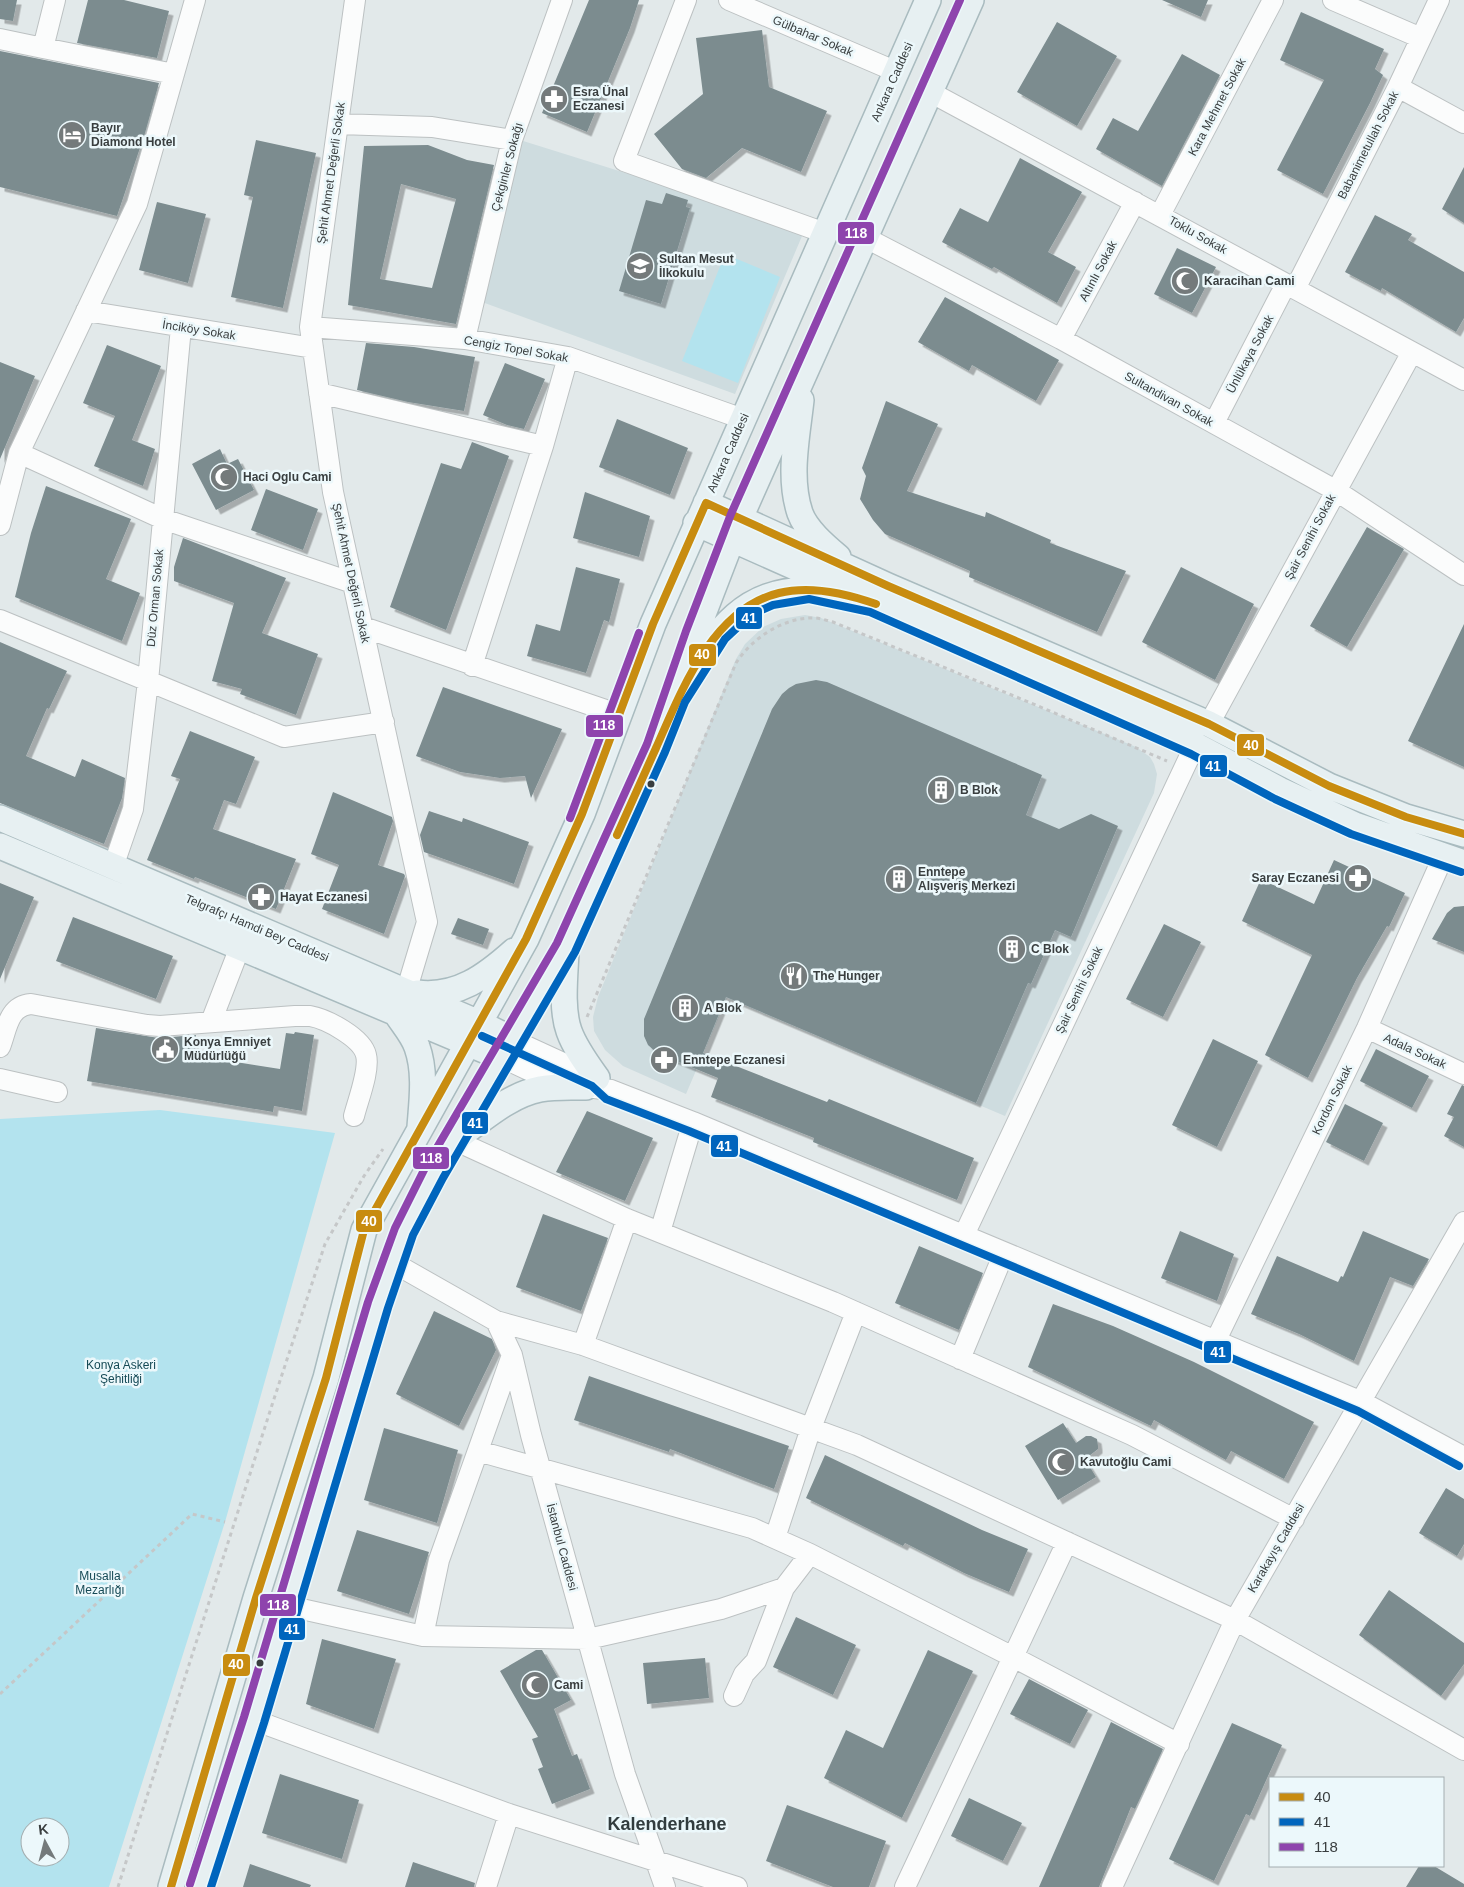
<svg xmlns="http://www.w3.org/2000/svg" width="1464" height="1887" viewBox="0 0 1464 1887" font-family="Helvetica,sans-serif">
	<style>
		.built { fill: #cedcdf }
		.green { fill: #b3e3ee; fill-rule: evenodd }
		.building { fill: #7c8c8f; fill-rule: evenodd; filter: url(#shadow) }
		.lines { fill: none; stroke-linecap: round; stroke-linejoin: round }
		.minor-casing { stroke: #bcc1c2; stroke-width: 22 }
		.major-casing { stroke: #a9bbbf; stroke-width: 28 }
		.path { stroke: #c5c7c8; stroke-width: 3; stroke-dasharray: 4 4; stroke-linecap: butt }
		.minor { stroke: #fbfcfc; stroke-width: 20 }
		.major { stroke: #e7f0f2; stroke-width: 25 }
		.bus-1-casing { stroke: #ecf8fb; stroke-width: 11 }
		.bus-2-casing { stroke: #ecf8fb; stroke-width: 11 }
		.bus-3-casing { stroke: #ecf8fb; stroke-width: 11 }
		.bus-1 { stroke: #c88c10; stroke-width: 8 }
		.bus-2 { stroke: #0065bd; stroke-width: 8 }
		.bus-3 { stroke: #8e44ad; stroke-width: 8 }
		.bus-dot { fill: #393e3f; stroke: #ecf8fb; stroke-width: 2 }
		.labels { text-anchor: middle; stroke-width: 5; stroke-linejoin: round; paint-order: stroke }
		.street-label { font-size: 12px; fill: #393e3f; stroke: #ecf8fb }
		.poi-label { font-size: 12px; font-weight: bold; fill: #393e3f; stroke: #ecf8fb; text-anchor: start }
		.park-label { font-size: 12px; fill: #154a56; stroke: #ecf8fb }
		.district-label { font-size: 18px; font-weight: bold; fill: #323c3e; stroke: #ecf8fb }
		.line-badge { stroke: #ecf8fb; stroke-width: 2 }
		.badge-label { font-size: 14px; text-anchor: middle; font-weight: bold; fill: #fff }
	</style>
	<defs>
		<filter id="shadow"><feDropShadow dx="4.5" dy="4.5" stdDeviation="0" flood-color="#0004"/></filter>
	</defs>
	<rect width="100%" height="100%" fill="#e2e9ea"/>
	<path class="built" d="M520 140 805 229 735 394 482 302Z
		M805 615 821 618 1136 747 1150 757 1154 764 1157 774 1154 793 1005 1116 727 998 686 1094 623 1066 605 1050 594 1031 593 1017 598 997 736 659 745 644 763 627 781 619Z"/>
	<path class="green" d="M725 254 780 277 738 383 682 361Z
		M160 1110 335 1133 225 1522 109 1887H0V1119ZM30 1827H60V1857H30Z"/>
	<path class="building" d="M0 0H17L13 21 0 19Z
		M88 0H124L169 11 157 58 77 43Z
		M589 0H639L630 28 587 132 542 113Z
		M1162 0H1208L1201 17Z
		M1301 12 1384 49 1375 69 1383 75 1370 103 1323 194 1277 170 1324 80 1280 60Z
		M1057 22 1117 56 1077 126 1017 92Z
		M762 30 769 87 827 111 801 172 742 148 706 178 682 169 654 134 703 94 696 38Z
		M0 51 159 83 145 133 117 216 0 187Z
		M1182 54 1220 75 1162 186 1096 149 1113 118 1138 131Z
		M256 140 316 153 283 308 231 297 253 197 244 195Z
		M428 145 467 160 494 165 456 324 348 305 364 146ZM401 184 456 199 432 288 380 279Z
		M1020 158 1082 192 1048 252 1076 267 1057 303 994 267 992 269 942 242 960 208 988 222Z
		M1464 167V223L1442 209Z
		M666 193 688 200 686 207 690 208 661 304 619 291 646 200 662 204Z
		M157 202 206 214 188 283 139 270Z
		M1375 215 1412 234 1408 240 1464 272V318L1456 332 1382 288 1381 291 1345 272Z
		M1177 248 1216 267 1192 313 1154 294Z
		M945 297 1059 360 1036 401 972 365 969 371 918 342Z
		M366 343 414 347 475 357 464 411 408 402 357 390Z
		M107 345 161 366 132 440 155 449 143 486 94 466 115 416 83 403Z
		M0 362 35 376 0 459Z
		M505 363 545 379 524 429 507 425 483 415Z
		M886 401 938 424 907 491 985 517 986 512 1051 540 1050 543 1126 571 1097 632 969 577 970 571 885 534 873 520 860 499 866 476 862 468Z
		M617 419 688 448 670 495 599 467Z
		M472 442 509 456 446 630 390 607 441 463 461 469Z
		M220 449 227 464 238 459 254 490 216 510 192 464Z
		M46 486 131 519 106 579 140 593 122 641 15 597 31 533Z
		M266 489 318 509 303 550 251 530Z
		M585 492 650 516 639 557 573 538Z
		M1367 527 1404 549 1347 647 1310 626Z
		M183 538 286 578 262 633 318 654 296 715 240 694 242 689 212 681 234 603 174 581V567Z
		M576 567 620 579 609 622 604 620 586 673 527 656 536 624 560 631Z
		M1181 567 1254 604 1215 680 1142 642Z
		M1464 624V767L1408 741Z
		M0 642 67 671 49 709 47 708 26 756 75 777 82 759 125 778 122 798 104 844 0 803Z
		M816 680 827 682 1042 775 1026 815 1059 829 1091 814 1118 826 1071 937 1055 930 1031 984 1028 983 976 1103 726 997 703 1053 827 1102 829 1099 974 1158 957 1200 813 1142 814 1138 711 1097 718 1078 657 1053 648 1045 644 1036V1019L772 709 782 694 789 688 796 684Z
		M443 687 562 729 531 798 525 776 500 778 460 772 416 756Z
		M190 731 255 757 236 804 224 800 213 829 296 859 276 909 195 877 194 879 147 860 180 779 171 776Z
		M333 792 392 817 393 821 378 865 404 874 405 876 384 934 322 909 339 865 311 854Z
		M429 811 462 822 463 818 529 842 514 884 424 852 420 835Z
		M1334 860 1405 893 1389 927 1387 926 1357 978 1308 1078 1265 1055 1312 955 1242 921 1261 879 1314 904Z
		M0 883 34 897 0 979Z
		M1464 906V952L1432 939 1447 913 1454 907Z
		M73 917 173 956 156 999 56 961Z
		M458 918 489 929 483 945 451 934Z
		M1164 924 1201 942 1163 1017 1126 999Z
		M96 1028 159 1038 196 1035 192 1055 280 1069 286 1033 294 1034 295 1032 314 1035 302 1111 274 1106 273 1112 87 1081Z
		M1213 1039 1258 1061 1217 1147 1172 1125Z
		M1376 1049 1429 1076 1412 1108 1360 1081Z
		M1462 1085 1464 1086V1147L1444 1136 1454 1117 1447 1114Z
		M1345 1104 1383 1123 1364 1161 1326 1142Z
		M587 1111 653 1138 625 1201 556 1172Z
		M543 1214 608 1238 581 1311 516 1287Z
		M1180 1231 1234 1254 1217 1301 1161 1278Z
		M1363 1231 1429 1259 1413 1286 1390 1277 1354 1361 1299 1334 1251 1314 1277 1256 1338 1282 1341 1276 1343 1277Z
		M919 1246 983 1273 959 1330 895 1303Z
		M1053 1304 1113 1326 1194 1362 1314 1422 1284 1479 1231 1451 1226 1460 1154 1420 1151 1426 1028 1367Z
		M434 1311 492 1339 496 1350 459 1426 396 1394Z
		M589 1376 789 1446 774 1489 670 1449 669 1452 574 1420Z
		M1063 1423 1076 1443 1086 1436H1091L1097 1439 1098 1446V1449L1085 1459 1096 1477 1058 1500 1025 1446Z
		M384 1428 458 1450 437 1523 364 1500Z
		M825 1455 982 1530 1028 1549 1009 1592 964 1573 905 1543 903 1546 806 1498Z
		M1446 1488 1464 1499V1544L1457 1556 1419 1533Z
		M357 1530 429 1552 409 1614 337 1591Z
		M1389 1590 1464 1643V1664L1441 1696 1359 1635Z
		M796 1617 856 1645 833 1695 773 1667Z
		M322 1639 396 1659 374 1729 306 1704Z
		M536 1650H542L571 1700 554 1709 572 1756 577 1754 590 1789 552 1804 538 1769 543 1767 532 1739 538 1737 500 1671Z
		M928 1650 973 1671 902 1818 824 1778 846 1730 883 1748Z
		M705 1658 709 1698 647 1704 643 1663Z
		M1029 1679 1088 1710 1070 1744 1010 1714Z
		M1111 1722 1163 1749 1135 1809 1131 1807 1099 1887H1039Z
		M1232 1723 1282 1745 1250 1816 1246 1814 1214 1881 1169 1859Z
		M280 1774 359 1800 342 1859 262 1833Z
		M969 1798 1022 1823 1003 1861 951 1836Z
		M787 1805 886 1841 869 1887H833L766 1861Z
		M413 1862 475 1883 474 1887H405Z
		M250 1864 311 1885 310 1887H243Z
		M1419 1866H1434L1464 1884V1887H1406Z"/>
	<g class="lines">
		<defs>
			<path id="minor" d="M55 0 43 48 174 74
				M355 0 310 327 333 492 427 922 406 992
				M686 0 624 161 825 233
				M729 0 897 72
				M1333 0 1421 38
				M0 39 43 48
				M1398 87 1464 123
				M930 92 1464 380
				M338 124 432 127 512 140
				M1160 215 1273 0
				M866 238 1061 339 1335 490 1464 575
				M1295 289 1398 87 1439 0
				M86 311 313 348
				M310 327 465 339 568 357 743 419
				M465 339 512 140 562 0
				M1061 339 1135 202
				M319 393 543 446
				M1214 423 1286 284
				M19 453 163 519 353 583
				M0 525 19 453 137 204 195 0
				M0 620 284 737 384 722
				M363 627 620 715
				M472 666 543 446 568 357
				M1209 724 1412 352
				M113 867 133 809 148 681 181 327
				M211 1022 240 947
				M1367 1028 1464 1074
				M513 1040 598 1079
				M0 1047C7 1029 8 1006 31 1004L147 1025 160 1026 295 1016C300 1016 305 1016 310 1016 327 1019 362 1038 366 1055 370 1070 358 1100 354 1116
				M503 1058 537 1074 586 1087 611 1090 693 1122 1362 1402 1464 1457
				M0 1079 57 1092
				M454 1140 627 1219 833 1302 1132 1435 1294 1519
				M660 1232 693 1122
				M964 1235 1195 745
				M392 1262 496 1321 583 1345 857 1445 1235 1620 1464 1750
				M496 1321 512 1355 531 1435 625 1774 665 1887
				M1216 1340 1367 1028 1443 857
				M583 1345 627 1219
				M960 1359 1004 1253
				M478 1451 752 1528 810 1554 1013 1657 1179 1744
				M775 1538 811 1428 856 1312
				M288 1606 423 1636 588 1639 721 1609 784 1588 810 1554
				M423 1636 439 1560 512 1355
				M734 1696 744 1674 756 1661 784 1588
				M254 1720 509 1814 737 1887
				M486 1887 509 1814
				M905 1887 1067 1542
				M1112 1887 1235 1620 1464 1222"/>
			<path id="major" d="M801 400C797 437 788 477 800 513 806 530 825 546 838 557
				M706 503 888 586 1209 724 1329 786 1406 817 1464 834
				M696 523 1195 745 1280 790 1355 825 1464 863
				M692 671C727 612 764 580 835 593
				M0 818 479 1023 513 1040
				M0 846 503 1058
				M566 952C565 975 561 1009 569 1031 575 1048 587 1064 597 1078
				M417 993C457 998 486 976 514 951
				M396 1013C403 1024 413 1035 417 1047 426 1072 422 1101 420 1127
				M462 1134C486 1117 510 1095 540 1089 555 1086 571 1087 586 1087
				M171 1887 256 1598 326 1378 364 1230 526 939 582 814 653 624 928 0
				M200 1887 254 1720 378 1305 404 1231 434 1173 566 948 656 748 695 635 740 518 971 0"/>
		</defs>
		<use href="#minor" class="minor-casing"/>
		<use href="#major" class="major-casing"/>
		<path class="path" d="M587 1017 736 663C752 638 784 617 814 618 821 618 827 621 833 622L1031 703 1167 761
			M0 1694 192 1514 225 1522
			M118 1887 272 1405 325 1244 364 1176 383 1149"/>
		<use href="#minor" class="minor"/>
		<use href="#major" class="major"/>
		<defs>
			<path id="bus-1" d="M617 835C630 806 643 777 656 748 681 692 712 609 779 593 811 585 845 593 876 604
				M171 1887 256 1598 326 1378 364 1230 526 939 582 814 653 624 706 503 888 586 1209 724 1329 786 1406 817 1464 834"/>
			<path id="bus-2" d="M482 1036 592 1086 606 1099 689 1131 1358 1411 1459 1466
				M211 1887 264 1723 388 1308 413 1235 443 1178 575 952 665 752 685 702 725 639 740 625 757 612 773 605 809 599 870 612 1191 754 1275 799 1351 834 1461 872"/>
			<path id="bus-3" d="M570 818 639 633
				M190 1884 244 1717 368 1302 395 1228 425 1168 557 943 647 744 686 631 731 514 960 0"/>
		</defs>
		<use href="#bus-1" class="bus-1-casing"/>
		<use href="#bus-2" class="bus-2-casing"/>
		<use href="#bus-3" class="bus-3-casing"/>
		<use href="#bus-1" class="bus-1"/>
		<use href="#bus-2" class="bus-2"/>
		<use href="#bus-3" class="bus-3"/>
	</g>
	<defs>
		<symbol id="pharmacy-disc" viewBox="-11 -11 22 22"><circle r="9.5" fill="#747a7b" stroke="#ecf8fb"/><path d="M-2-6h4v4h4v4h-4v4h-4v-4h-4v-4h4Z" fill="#fff"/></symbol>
		<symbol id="hotel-disc" viewBox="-11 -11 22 22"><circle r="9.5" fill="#747a7b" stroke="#ecf8fb"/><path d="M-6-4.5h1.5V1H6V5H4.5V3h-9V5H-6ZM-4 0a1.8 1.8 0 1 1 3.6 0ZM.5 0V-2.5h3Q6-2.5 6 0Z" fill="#fff"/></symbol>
		<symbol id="school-disc" viewBox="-11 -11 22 22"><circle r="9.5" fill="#747a7b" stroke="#ecf8fb"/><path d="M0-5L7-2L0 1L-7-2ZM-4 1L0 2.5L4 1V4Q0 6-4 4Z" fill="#fff"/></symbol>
		<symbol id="mosque-disc" viewBox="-11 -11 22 22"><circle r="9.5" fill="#747a7b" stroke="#ecf8fb"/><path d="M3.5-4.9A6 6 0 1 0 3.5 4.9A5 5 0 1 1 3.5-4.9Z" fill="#fff"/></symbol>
		<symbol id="building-disc" viewBox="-11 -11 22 22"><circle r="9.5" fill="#747a7b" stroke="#ecf8fb"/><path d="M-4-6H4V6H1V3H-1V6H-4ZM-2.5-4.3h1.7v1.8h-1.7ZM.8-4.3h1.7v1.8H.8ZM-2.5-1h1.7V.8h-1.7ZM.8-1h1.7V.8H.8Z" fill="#fff"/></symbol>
		<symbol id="restaurant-disc" viewBox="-11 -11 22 22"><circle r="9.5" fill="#747a7b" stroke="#ecf8fb"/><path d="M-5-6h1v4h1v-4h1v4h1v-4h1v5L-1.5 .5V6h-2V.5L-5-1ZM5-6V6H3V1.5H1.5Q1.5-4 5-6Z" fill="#fff"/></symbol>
		<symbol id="civic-disc" viewBox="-11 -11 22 22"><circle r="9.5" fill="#747a7b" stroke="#ecf8fb"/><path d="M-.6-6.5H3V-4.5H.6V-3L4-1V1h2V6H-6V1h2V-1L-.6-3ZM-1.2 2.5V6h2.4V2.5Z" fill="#fff"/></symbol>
	</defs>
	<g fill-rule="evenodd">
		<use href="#pharmacy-disc" x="538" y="83" width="32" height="32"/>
		<use href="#hotel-disc" x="56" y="119" width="32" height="32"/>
		<use href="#school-disc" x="624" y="250" width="32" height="32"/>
		<use href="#mosque-disc" x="1169" y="265" width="32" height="32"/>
		<use href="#mosque-disc" x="208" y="461" width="32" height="32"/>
		<use href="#building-disc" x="925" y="774" width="32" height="32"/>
		<use href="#pharmacy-disc" x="1342" y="862" width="32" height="32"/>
		<use href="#building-disc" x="883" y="863" width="32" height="32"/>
		<use href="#pharmacy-disc" x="245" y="881" width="32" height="32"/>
		<use href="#building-disc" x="996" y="933" width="32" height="32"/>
		<use href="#restaurant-disc" x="778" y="960" width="32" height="32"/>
		<use href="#building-disc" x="669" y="992" width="32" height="32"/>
		<use href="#civic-disc" x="149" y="1033" width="32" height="32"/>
		<use href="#pharmacy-disc" x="648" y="1044" width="32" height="32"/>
		<use href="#mosque-disc" x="1045" y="1446" width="32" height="32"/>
		<use href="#mosque-disc" x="519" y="1669" width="32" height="32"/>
	</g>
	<g class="bus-dot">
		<circle cx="651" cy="784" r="4.5"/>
		<circle cx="260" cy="1663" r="4.5"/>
	</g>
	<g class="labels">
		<g class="street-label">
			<text transform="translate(813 36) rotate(23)" y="4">Gülbahar Sokak</text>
			<text transform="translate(892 82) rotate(-66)" y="4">Ankara Caddesi</text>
			<text transform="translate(1217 107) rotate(-62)" y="4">Kara Mehmet Sokak</text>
			<text transform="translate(1368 145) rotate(-63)" y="4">Babanimetullah Sokak</text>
			<text transform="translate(507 167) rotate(-75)" y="4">Çekginler Sokağı</text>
			<text transform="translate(331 173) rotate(-82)" y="4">Şehit Ahmet Değerli Sokak</text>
			<text transform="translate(1198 235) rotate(29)" y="4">Toklu Sokak</text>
			<text transform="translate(1098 271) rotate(-62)" y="4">Altınlı Sokak</text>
			<text transform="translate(199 330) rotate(9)" y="4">İnciköy Sokak</text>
			<text transform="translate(516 349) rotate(10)" y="4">Cengiz Topel Sokak</text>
			<text transform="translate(1250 354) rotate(-62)" y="4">Ünlükaya Sokak</text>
			<text transform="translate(1169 399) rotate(29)" y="4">Sultandivan Sokak</text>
			<text transform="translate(728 453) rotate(-66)" y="4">Ankara Caddesi</text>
			<text transform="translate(1310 537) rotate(-62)" y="4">Şair Senihi Sokak</text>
			<text transform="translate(351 573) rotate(78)" y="4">Şehit Ahmet Değerli Sokak</text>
			<text transform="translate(155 598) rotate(-85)" y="4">Düz Orman Sokak</text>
			<text transform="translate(257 928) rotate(23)" y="4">Telgrafçı Hamdi Bey Caddesi</text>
			<text transform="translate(1079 990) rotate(-65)" y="4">Şair Senihi Sokak</text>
			<text transform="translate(1415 1051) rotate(25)" y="4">Adala Sokak</text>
			<text transform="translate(1332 1100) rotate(-64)" y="4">Kordon Sokak</text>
			<text transform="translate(562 1547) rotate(75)" y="4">İstanbul Caddesi</text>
			<text transform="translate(1276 1548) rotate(-60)" y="4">Karakayış Caddesi</text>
		</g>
		<g class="poi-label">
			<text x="573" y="96">Esra Ünal<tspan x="573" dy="14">Eczanesi</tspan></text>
			<text x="91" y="132">Bayır<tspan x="91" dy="14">Diamond Hotel</tspan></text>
			<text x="659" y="263">Sultan Mesut<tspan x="659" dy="14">İlkokulu</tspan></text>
			<text x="1204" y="285">Karacihan Cami</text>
			<text x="243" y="481">Haci Oglu Cami</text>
			<text x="960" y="794">B Blok</text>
			<text x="918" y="876">Enntepe<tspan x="918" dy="14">Alışveriş Merkezi</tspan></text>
			<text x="1339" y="882" text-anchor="end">Saray Eczanesi</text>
			<text x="280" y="901">Hayat Eczanesi</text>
			<text x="1031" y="953">C Blok</text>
			<text x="813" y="980">The Hunger</text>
			<text x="704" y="1012">A Blok</text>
			<text x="184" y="1046">Konya Emniyet<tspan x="184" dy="14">Müdürlüğü</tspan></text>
			<text x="683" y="1064">Enntepe Eczanesi</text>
			<text x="1080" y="1466">Kavutoğlu Cami</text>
			<text x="554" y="1689">Cami</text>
		</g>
		<g class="park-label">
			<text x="121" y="1369">Konya Askeri<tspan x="121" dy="14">Şehitliği</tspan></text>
			<text x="100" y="1580">Musalla<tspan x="100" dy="14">Mezarlığı</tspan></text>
		</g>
		<g class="district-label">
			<text x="667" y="1830">Kalenderhane</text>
		</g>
	</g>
	<g class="line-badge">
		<rect x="837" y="221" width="38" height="24" rx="5" fill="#8e44ad"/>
		<rect x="735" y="606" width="28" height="24" rx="5" fill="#0065bd"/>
		<rect x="688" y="643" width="29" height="24" rx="5" fill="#c88c10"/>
		<rect x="585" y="714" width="39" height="24" rx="5" fill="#8e44ad"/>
		<rect x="1236" y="733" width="29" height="24" rx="5" fill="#c88c10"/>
		<rect x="1199" y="754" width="29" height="24" rx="5" fill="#0065bd"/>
		<rect x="461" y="1111" width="28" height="24" rx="5" fill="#0065bd"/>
		<rect x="710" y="1134" width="29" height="24" rx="5" fill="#0065bd"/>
		<rect x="412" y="1146" width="38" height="24" rx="5" fill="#8e44ad"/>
		<rect x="355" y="1209" width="28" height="24" rx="5" fill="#c88c10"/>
		<rect x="1203" y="1340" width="29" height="24" rx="5" fill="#0065bd"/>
		<rect x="259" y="1593" width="38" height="24" rx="5" fill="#8e44ad"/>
		<rect x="278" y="1617" width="28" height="24" rx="5" fill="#0065bd"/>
		<rect x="222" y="1653" width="29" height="24" rx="5" fill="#c88c10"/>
	</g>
	<g class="badge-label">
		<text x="856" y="238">118</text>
		<text x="749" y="623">41</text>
		<text x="702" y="659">40</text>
		<text x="604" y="730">118</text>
		<text x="1251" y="750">40</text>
		<text x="1213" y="771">41</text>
		<text x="475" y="1128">41</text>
		<text x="724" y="1151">41</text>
		<text x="431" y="1163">118</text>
		<text x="369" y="1226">40</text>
		<text x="1218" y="1357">41</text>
		<text x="278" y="1610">118</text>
		<text x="292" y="1634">41</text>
		<text x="236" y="1669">40</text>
	</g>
	<rect x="1269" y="1777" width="175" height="90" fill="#ecf8fb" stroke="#a4aeb0"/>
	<rect x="1279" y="1793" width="25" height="8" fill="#c88c10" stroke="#a4aeb0"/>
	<text x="1314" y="1802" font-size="15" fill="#393e3f">40</text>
	<rect x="1279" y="1818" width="25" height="8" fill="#0065bd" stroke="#a4aeb0"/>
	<text x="1314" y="1827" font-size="15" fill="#393e3f">41</text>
	<rect x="1279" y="1843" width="25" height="8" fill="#8e44ad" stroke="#a4aeb0"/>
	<text x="1314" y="1852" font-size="15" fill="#393e3f">118</text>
	<g transform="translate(45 1842) rotate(353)"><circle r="24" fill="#ecf8fb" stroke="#a4aeb0"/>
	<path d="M0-4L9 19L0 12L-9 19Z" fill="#747a7b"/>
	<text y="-8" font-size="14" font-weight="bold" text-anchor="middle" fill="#393e3f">K</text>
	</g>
</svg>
